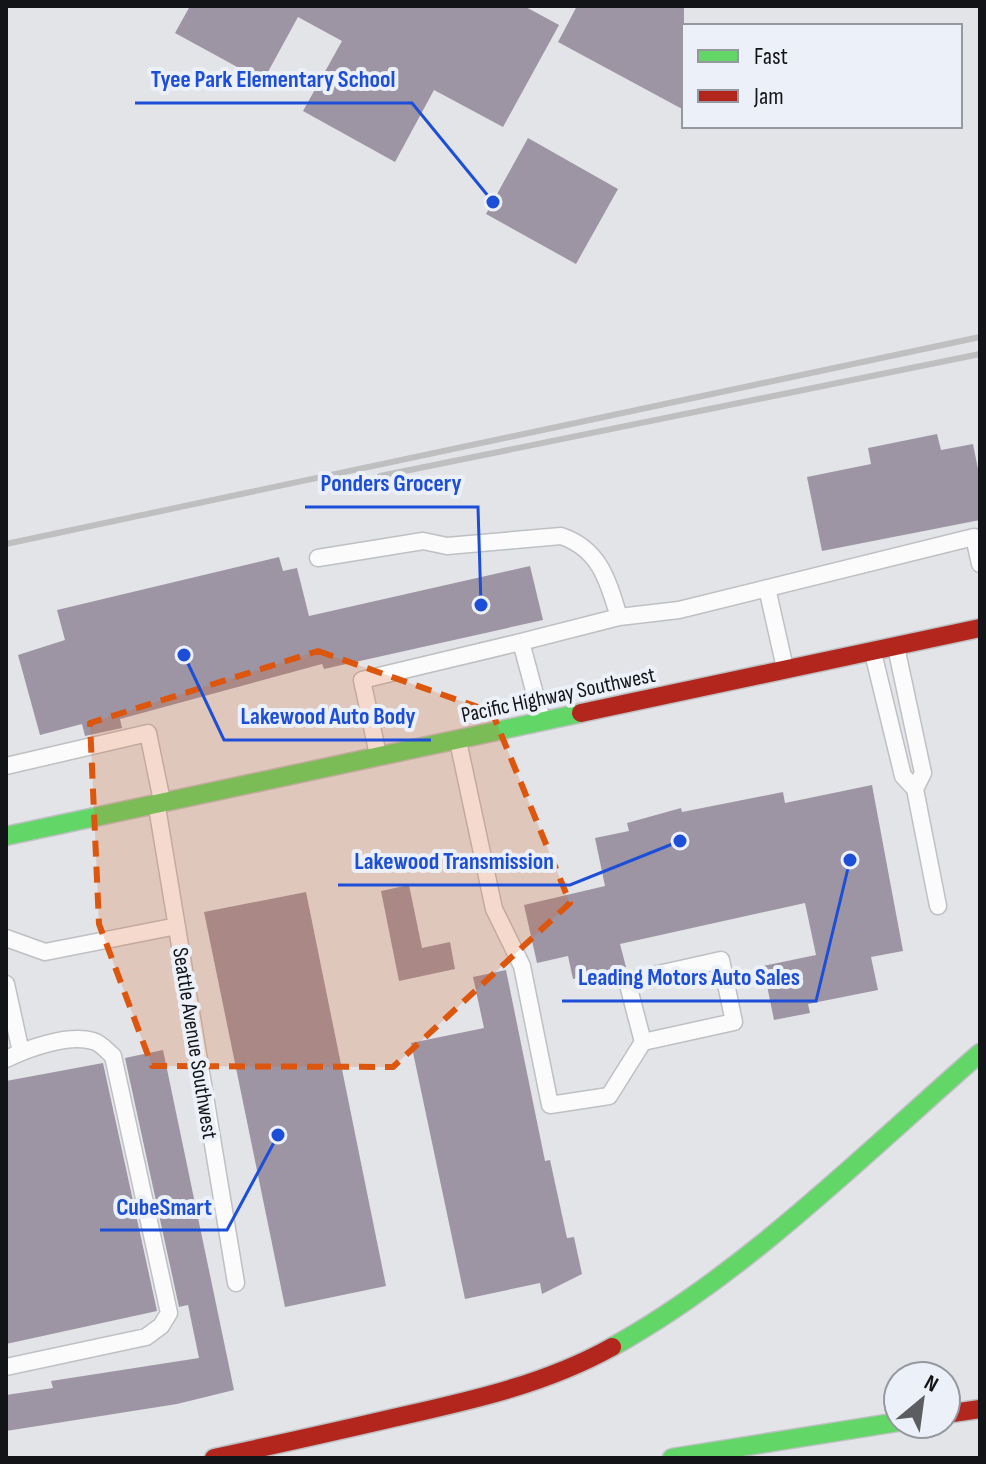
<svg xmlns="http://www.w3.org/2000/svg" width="986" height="1464" viewBox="0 0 986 1464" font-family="'Sofia Sans Condensed',sans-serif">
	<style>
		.building { fill: #9e95a4 }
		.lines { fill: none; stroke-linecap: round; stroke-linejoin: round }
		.lane-casing { stroke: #bec0c2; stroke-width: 19 }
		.fast-casing { stroke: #bec0c2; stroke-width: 21 }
		.jam-casing { stroke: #bec0c2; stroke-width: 21 }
		.lane { stroke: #fbfbfc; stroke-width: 16 }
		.fast { stroke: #63d668; stroke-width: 18 }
		.jam { stroke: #b3261e; stroke-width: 18 }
		.rail { stroke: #bfbfc0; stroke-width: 6 }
		.marked { fill: #dd560d; fill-opacity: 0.2; stroke: #dd560d; stroke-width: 6; stroke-dasharray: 16 10; stroke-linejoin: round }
		.labels { text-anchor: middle; stroke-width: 8; stroke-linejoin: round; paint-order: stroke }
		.street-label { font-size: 22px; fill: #131417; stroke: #ecf0f8 }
		.leader { fill: none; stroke: #1d4ed8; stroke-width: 3 }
		.callout-dot { fill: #1d4ed8; stroke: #ecf0f8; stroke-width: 3 }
		.callout-label { font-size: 24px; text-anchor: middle; font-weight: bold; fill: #1d4ed8; stroke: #ecf0f8; stroke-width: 8; stroke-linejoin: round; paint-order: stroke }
	</style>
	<rect width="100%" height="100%" fill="#e2e4e8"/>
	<path class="building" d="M190 6H524L559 25 503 127 434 90 395 162 303 111 342 41 298 17 263 81 175 33Z
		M577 6H684V110L558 42Z
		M528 138 618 189 576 264 486 214Z
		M937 434 941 450 973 444 980 479V520L822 551 807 477 871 464 868 448Z
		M279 557 283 571 297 568 309 616 530 566 543 620 324 669 322 664 120 719 122 728 85 736 82 724 40 735 18 655 65 640 57 610Z
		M872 785 903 951 871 957 878 990 808 1004 810 1013 774 1020 763 966 816 955 805 903 620 944 626 967 573 979 568 956 537 963 524 905 605 886 595 838 629 831 627 823 681 808 682 812 783 792 785 803Z
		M409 885 422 948 450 942 455 969 399 981 381 891Z
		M306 892 386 1286 285 1307 204 912Z
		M506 970 545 1161 550 1160 567 1238 574 1237 582 1274 542 1294 540 1283 465 1299 411 1043 484 1028 473 977Z
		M163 1050 234 1390 177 1404 6 1431V1395L53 1388 51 1381 199 1358 188 1305 179 1307 125 1058Z
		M103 1063 157 1311 6 1344V1081Z"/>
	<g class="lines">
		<defs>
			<path id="lane" d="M318 558 423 541 447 546 561 536C600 549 608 581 619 617
				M767 588 785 668
				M521 642 619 617 679 610 974 537 980 564
				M896 647 923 773 915 789
				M873 653 903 776 915 789 938 906
				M458 741 494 909 522 966 550 1105 609 1096 643 1042 734 1022 721 960 627 981 643 1042
				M378 755 362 680 521 642 542 720
				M6 766 148 733 162 801
				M157 807 236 1283
				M6 938 45 952 177 926
				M6 984 21 1052
				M6 1059C29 1048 68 1034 93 1041 101 1043 107 1051 113 1056L169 1313 161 1326 146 1337 6 1367"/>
			<path id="fast" d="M6 836 581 713
				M612 1347C746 1273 864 1154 980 1053
				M672 1458 898 1422"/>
			<path id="jam" d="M581 713 980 628
				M946 1414 980 1409
				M214 1458C274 1445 333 1432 393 1418 468 1401 544 1385 612 1347"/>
		</defs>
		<use href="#lane" class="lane-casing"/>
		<use href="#fast" class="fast-casing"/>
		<use href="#jam" class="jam-casing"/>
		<use href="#lane" class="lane"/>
		<use href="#fast" class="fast"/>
		<use href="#jam" class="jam"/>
		<path class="rail" d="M380 476 980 354
			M6 544 980 337"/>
	</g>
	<path class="marked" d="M318 651 492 712 570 903 393 1067 152 1066 99 924 90 723Z"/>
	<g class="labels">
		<g class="street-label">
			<text transform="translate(558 694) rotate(-12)" y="8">Pacific Highway Southwest</text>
			<text transform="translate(196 1043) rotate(81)" y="8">Seattle Avenue Southwest</text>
		</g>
	</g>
	<path class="leader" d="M493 202L412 103H135M481 605L478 507H305M184 655L224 740H431M680 841L570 885H338M850 860L816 1001H562M278 1135L227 1230H100"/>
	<g class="callout-dot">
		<circle cx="493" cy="202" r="8"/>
		<circle cx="481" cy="605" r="8"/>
		<circle cx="184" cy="655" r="8"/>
		<circle cx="680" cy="841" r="8"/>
		<circle cx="850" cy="860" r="8"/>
		<circle cx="278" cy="1135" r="8"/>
	</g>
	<g class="callout-label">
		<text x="273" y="87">Tyee Park Elementary School</text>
		<text x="391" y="491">Ponders Grocery</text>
		<text x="328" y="724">Lakewood Auto Body</text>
		<text x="454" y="869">Lakewood Transmission</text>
		<text x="689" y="985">Leading Motors Auto Sales</text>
		<text x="164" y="1215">CubeSmart</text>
	</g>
	<rect width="986" height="1464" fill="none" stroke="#131417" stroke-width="16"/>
	<rect x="682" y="24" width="280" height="104" fill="#ecf0f8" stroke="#95989e" stroke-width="2"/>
	<rect x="698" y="50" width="40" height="12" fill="#63d668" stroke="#95989e" stroke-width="2"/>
	<text x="754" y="64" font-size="24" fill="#131417">Fast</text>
	<rect x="698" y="90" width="40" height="12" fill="#b3261e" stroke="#95989e" stroke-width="2"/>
	<text x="754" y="104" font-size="24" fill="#131417">Jam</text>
	<g transform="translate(922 1400) rotate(29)"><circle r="38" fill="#ecf0f8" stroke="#95989e" stroke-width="2"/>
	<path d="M0-6L14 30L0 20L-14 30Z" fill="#5b5d60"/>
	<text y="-12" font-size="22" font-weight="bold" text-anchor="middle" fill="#131417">N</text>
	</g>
</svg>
